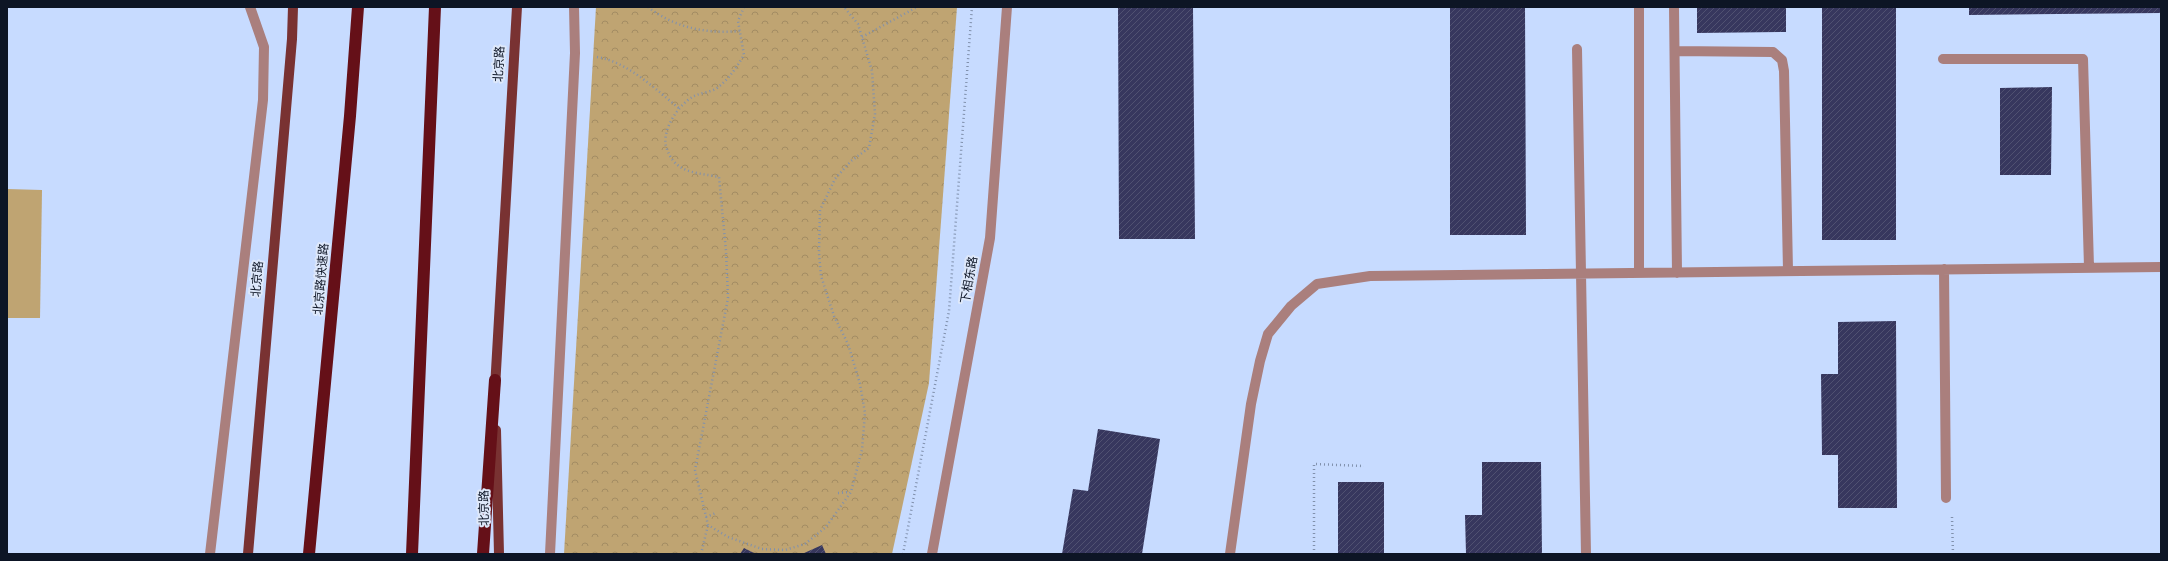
<svg xmlns="http://www.w3.org/2000/svg" width="2168" height="561" viewBox="0 0 2168 561" font-family="'IBM Plex Sans','Noto Sans SC',sans-serif">
	<style>
		.park { fill: url(#park-crowns) }
		.pitch { fill: #bfa472 }
		.building { fill: url(#building-hatch) }
		.lines { fill: none; stroke-linecap: round; stroke-linejoin: round }
		.path { stroke: #8191ad; stroke-width: 2.5; stroke-dasharray: 1 3; stroke-linecap: butt }
		.minor { stroke: #aa7f7d; stroke-width: 10 }
		.major { stroke: #793232; stroke-width: 10 }
		.highway { stroke: #651018; stroke-width: 12 }
		.labels { text-anchor: middle; stroke-width: 4; stroke-linejoin: round; paint-order: stroke }
		.street-label { font-size: 12px; fill: #0d1525; stroke: #dee8fa }
	</style>
	<defs>
		<pattern id="park-crowns" width="20" height="18" patternUnits="userSpaceOnUse"><rect width="20" height="18" fill="#bfa472"/><path d="M2 6a3 3 0 1 1 6 0M12 15a3 3 0 1 1 6 0" fill="none" stroke="#a38c63"/></pattern>
		<pattern id="building-hatch" width="6" height="6" patternUnits="userSpaceOnUse"><rect width="6" height="6" fill="#37375e"/><path d="M-1 1l2-2M0 6l6-6M5 7l2-2" fill="none" stroke="#505171"/></pattern>
	</defs>
	<rect width="100%" height="100%" fill="#c7dbff"/>
	<path class="park" d="M596 7H957L929 383 892 554H564Z"/>
	<path class="pitch" d="M7 189 42 190 40 318H7Z"/>
	<path class="building" d="M1118 7H1193L1195 239H1119Z
		M1450 7H1525L1526 235H1450Z
		M1697 7H1786V32L1697 33Z
		M1822 7H1896V240H1822Z
		M1969 7H2161V13L1969 15Z
		M2052 87 2051 175H2000V88Z
		M1896 321 1897 508H1838V455H1822L1821 374H1838V322Z
		M1098 429 1160 439 1142 554H1062L1073 489 1088 491Z
		M1482 462H1541L1542 554H1466L1465 515H1482Z
		M1338 482H1384V554H1338Z
		M822 545 826 554H802Z
		M744 548 756 554H740Z"/>
	<g class="lines">
		<path class="path" d="M648 7C675 28 707 34 740 31
			M744 7 738 21 744 55C736 68 729 79 717 88 711 92 701 93 694 96 679 104 662 129 666 146 674 174 695 172 719 177L726 251 728 298 695 470 708 525 728 537 762 549 785 550 805 544 826 527 851 492 862 450 865 413 860 384 848 344 834 316 821 276 819 253 820 210 835 179 851 161 869 148 875 114 872 71 858 24 844 7
			M862 37 917 7
			M597 57C628 62 655 89 680 109
			M838 493 850 492
			M706 517 716 513
			M1952 517 1953 554
			M701 554 708 525
			M903 554 949 311 972 7
			M1314 554V464L1364 466"/>
		<path class="minor" d="M1674 7 1677 273
			M1577 49 1586 554
			M1675 51 1773 52 1782 60 1784 71 1788 271
			M1943 59H2083L2089 267
			M1944 269 1946 498
			M1639 273V7
			M210 554 263 100 264 47 250 7
			M550 554 575 53 574 7
			M932 554 990 238 1007 7
			M1230 554 1251 404 1260 361 1268 334 1291 306 1317 284 1370 276 2161 267"/>
		<path class="major" d="M495 388 517 7
			M496 430 499 554
			M248 554 292 39 293 7"/>
		<path class="highway" d="M309 554 350 116 358 7
			M412 554 435 7
			M483 554 495 380"/>
	</g>
	<g class="labels">
		<g class="street-label">
			<text transform="translate(499 64) rotate(-87)" y="4">北京路</text>
			<text transform="translate(257 279) rotate(-85)" y="4">北京路</text>
			<text transform="translate(321 279) rotate(-85)" y="4">北京路快速路</text>
			<text transform="translate(969 280) rotate(-80)" y="4">下相东路</text>
			<text transform="translate(484 508) rotate(-91)" y="4">北京路</text>
		</g>
	</g>
	<rect width="2168" height="561" fill="none" stroke="#0d1525" stroke-width="16"/>
</svg>
